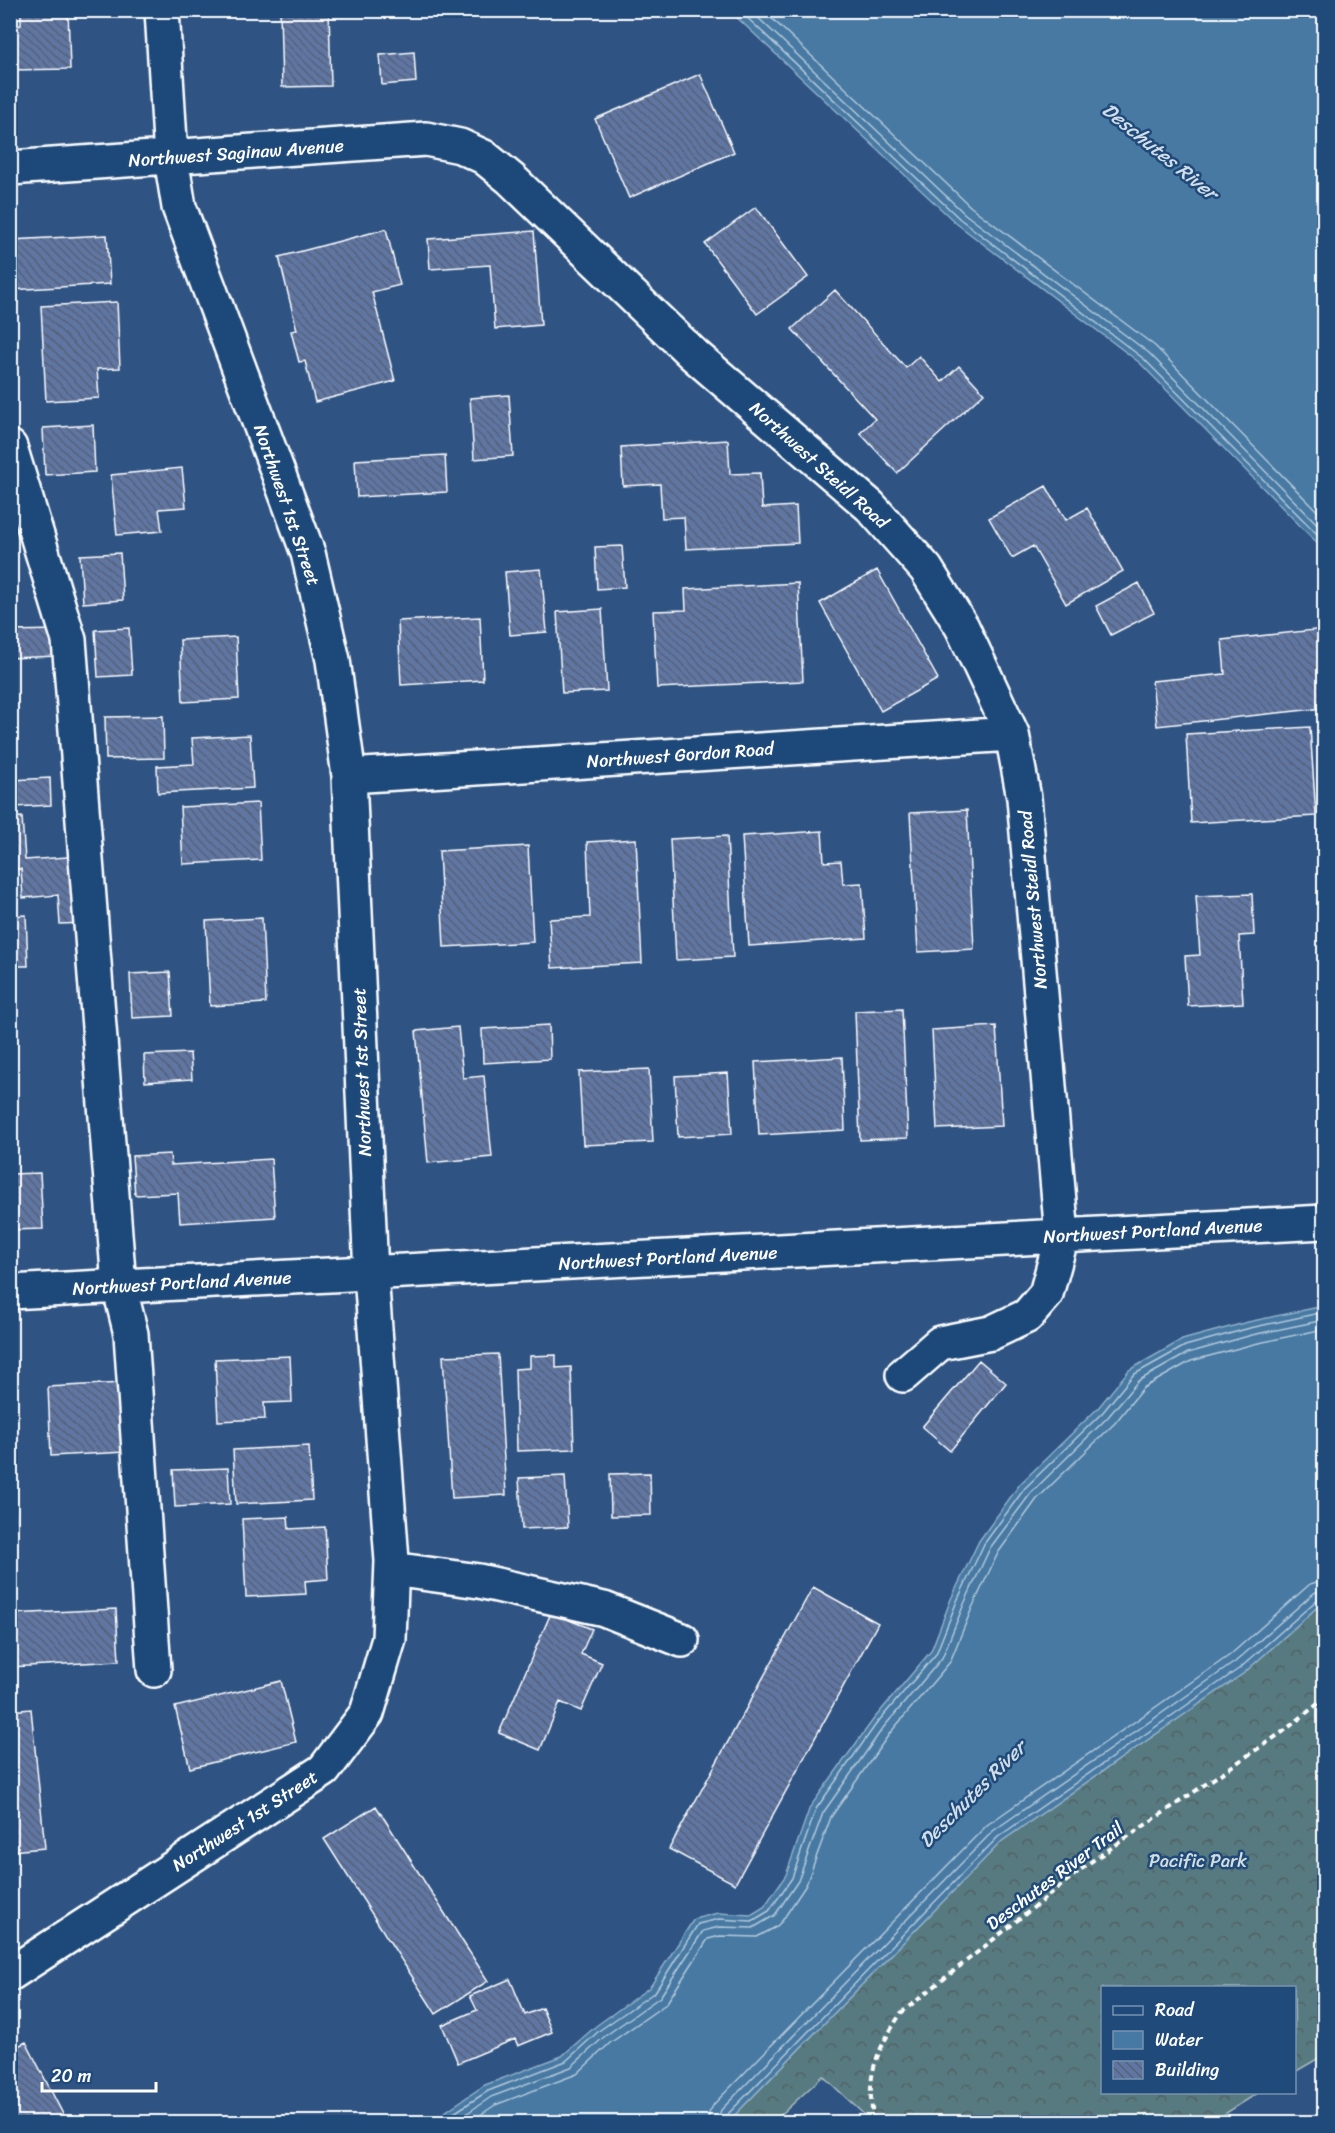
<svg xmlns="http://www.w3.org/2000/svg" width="1335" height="2133" viewBox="0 0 1335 2133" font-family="Sriracha,sans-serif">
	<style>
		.forest { fill: url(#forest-crowns); stroke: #abbcc0; stroke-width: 1.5 }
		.water { fill: #4679a3; stroke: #90afc8; stroke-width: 1.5 }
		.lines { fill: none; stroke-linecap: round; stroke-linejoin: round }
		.shore { stroke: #b5c9da; stroke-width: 1.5 }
		.building { fill: url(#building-back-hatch); stroke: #fff; stroke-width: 1.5 }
		.minor-casing { stroke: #fff; stroke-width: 38 }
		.path { stroke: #fff; stroke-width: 4; stroke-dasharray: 6 4.5; stroke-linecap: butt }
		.minor { stroke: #1f4a7a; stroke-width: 33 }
		.labels { text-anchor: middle; stroke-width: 5; stroke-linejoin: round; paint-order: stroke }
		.street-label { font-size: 18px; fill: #fff; stroke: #1f4a7a }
		.park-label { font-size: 18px; fill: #d5dedf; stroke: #1f4a7a }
		.water-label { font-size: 20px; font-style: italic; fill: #d1dee8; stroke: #1f4a7a }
	</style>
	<defs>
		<pattern id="forest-crowns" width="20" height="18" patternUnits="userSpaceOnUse" patternTransform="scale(1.5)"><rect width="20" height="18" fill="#577a80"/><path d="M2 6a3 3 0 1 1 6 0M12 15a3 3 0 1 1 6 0" fill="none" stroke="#516163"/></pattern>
		<pattern id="building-back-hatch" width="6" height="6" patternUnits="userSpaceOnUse" patternTransform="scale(1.5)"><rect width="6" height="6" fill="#5f76a3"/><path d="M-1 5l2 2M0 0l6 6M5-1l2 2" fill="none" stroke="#566178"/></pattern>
	</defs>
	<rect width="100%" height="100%" fill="#2f5484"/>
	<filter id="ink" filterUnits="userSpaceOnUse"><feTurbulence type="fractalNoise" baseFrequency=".0167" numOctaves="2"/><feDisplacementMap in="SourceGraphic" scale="12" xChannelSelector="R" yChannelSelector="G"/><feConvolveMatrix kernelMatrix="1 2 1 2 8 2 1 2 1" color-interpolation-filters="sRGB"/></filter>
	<g filter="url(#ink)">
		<path class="forest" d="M1324 1601V2055L1295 2072 1294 1988H1102V2092L1258 2093 1212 2122H872L823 2076 773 2122H728L1002 1841 1244 1673Z"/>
		<path class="water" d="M730 11H1324V550L1140 363 957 224Z
			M1324 1306V1601L1244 1673 1002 1841 728 2122H430L485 2085 562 2056 596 2026 650 1987 694 1919 718 1913 751 1915 764 1907 786 1875 810 1807 873 1720 931 1651 951 1599 979 1541 1020 1484 1098 1408 1129 1370 1182 1340 1248 1322Z"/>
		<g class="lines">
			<path class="shore" d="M739 10 960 219 1144 359 1324 541
				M750 10 965 214 1149 353 1324 531
				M763 10 971 207 1155 346 1324 518
				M440 2122 488 2091 566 2061 600 2030 655 1992 698 1924 719 1919 752 1921 769 1911 792 1878 816 1809 877 1723 936 1654 957 1601 984 1544 1025 1488 1103 1412 1133 1375 1185 1346 1250 1328 1324 1312
				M454 2122 491 2097 571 2067 605 2036 660 1997 703 1931 719 1927 753 1928 775 1915 798 1881 823 1813 883 1728 942 1658 964 1604 990 1548 1031 1493 1108 1417 1138 1381 1188 1353 1252 1335 1324 1320
				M470 2122 495 2105 577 2074 610 2043 666 2004 708 1939 720 1936 757 1937 776 1927 782 1921 806 1885 831 1817 890 1733 950 1662 972 1608 998 1553 1037 1499 1115 1423 1143 1388 1191 1361 1254 1344 1324 1329
				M708 2122 709 2113 714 2104 987 1825 1230 1655 1310 1584 1324 1580
				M717 2122 721 2110 993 1831 1235 1662 1314 1593 1324 1589
				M724 2122 726 2116 998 1837 1240 1668 1318 1599 1324 1597"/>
		</g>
		<path class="building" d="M21 10H68L70 69 10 70V26L21 25Z
			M280 10H329L331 86 282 87Z
			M414 52 416 82 382 85 380 55Z
			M700 74 734 152 629 198 595 119Z
			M756 207 808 277 757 314 705 244Z
			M386 229 400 285 372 292 395 381 315 402 305 361 299 362 291 331 297 330 279 257Z
			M534 231 541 325 495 329 490 265 430 269 428 239Z
			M107 235 110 284 10 290V240Z
			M835 290 906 368 919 356 942 382 959 366 984 393 897 473 860 433 875 419 792 329Z
			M117 302 120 368 97 369 99 398 46 401 41 306Z
			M509 395 513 456 474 459 470 398Z
			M93 425 95 472 45 475 43 428Z
			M728 440 730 474 760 473 762 508 796 506 798 543 686 549 684 517 662 518 660 484 623 486 621 447Z
			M445 455 447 492 357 497 355 460Z
			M182 468 186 507 159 509 162 531 117 535 111 475Z
			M1046 486 1066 520 1087 508 1123 571 1066 604 1033 546 1012 558 989 518Z
			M622 546 625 587 597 589 595 547Z
			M120 553 123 600 83 603 80 555Z
			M541 569 547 632 510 635 505 572Z
			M877 570 938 679 881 711 820 603Z
			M798 583 803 681 657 688 653 611 686 610 685 589Z
			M1139 583 1154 613 1111 635 1096 606Z
			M602 609 607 691 562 693 557 612Z
			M480 617 483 680 401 685 398 621Z
			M129 628 132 675 98 677 95 630Z
			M1324 629V708L1157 726 1152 681 1225 674 1222 640Z
			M57 630 58 656 10 658V631Z
			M236 637 239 699 183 702 180 640Z
			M163 716 164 758 106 759 105 717Z
			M1310 727 1316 816 1191 823 1186 734Z
			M250 735 253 788 158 793 157 766 194 764 192 738Z
			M50 778 51 805 14 807 12 780Z
			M258 803 261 860 183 864 180 807Z
			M967 810 974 949 918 952 910 813Z
			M22 817 25 860 82 856 86 923 60 924 58 895 23 898 21 869 10 870V818Z
			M822 831 824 862 841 861 843 884 862 883 866 938 749 946 742 836Z
			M727 836 733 957 676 960 670 839Z
			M636 839 642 963 552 968 549 919 590 917 587 842Z
			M528 846 533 942 444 947 439 851Z
			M1252 894 1254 935 1239 936 1243 1003 1188 1006 1185 956 1200 955 1196 896Z
			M26 915 28 966H10V916Z
			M262 918 266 1003 210 1006 206 921Z
			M170 972 173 1016 132 1018 130 974Z
			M10 991 15 1072H10Z
			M902 1009 908 1138 860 1140 855 1011Z
			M549 1025 550 1059 483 1063 482 1029Z
			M996 1026 1002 1126 937 1129 932 1030Z
			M458 1027 463 1078 484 1076 492 1157 428 1163 416 1031Z
			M190 1053 192 1079 145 1082 144 1055Z
			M842 1057 845 1130 759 1135 755 1062Z
			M649 1069 653 1142 583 1145 579 1072Z
			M728 1073 732 1134 678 1137 675 1076Z
			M170 1154 171 1165 271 1159 275 1217 180 1223 178 1193 135 1195 132 1156Z
			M40 1173 43 1229 10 1230V1174Z
			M498 1354 506 1495 452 1498 443 1356Z
			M556 1355V1368L571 1367 574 1449 517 1451 515 1369 530 1368V1356Z
			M290 1356 292 1402 264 1403 265 1419 218 1421 215 1359Z
			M979 1360 1006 1383 950 1451 922 1427Z
			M122 1383 126 1452 51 1456 48 1387Z
			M10 1443 15 1521H10Z
			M309 1446 312 1500 236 1504 233 1450Z
			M228 1468 230 1504 175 1507 173 1470Z
			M650 1473 651 1515 611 1516 610 1474Z
			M565 1476 568 1527 522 1529 519 1478Z
			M288 1517 289 1529 325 1527 328 1579 305 1581 306 1594 246 1597 242 1519Z
			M813 1587 878 1623 735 1884 669 1849Z
			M116 1609 119 1661 10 1667V1614Z
			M551 1613 592 1629 581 1654 602 1663 581 1711 560 1702 540 1750 499 1733Z
			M281 1681 296 1742 190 1768 175 1707Z
			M31 1709 45 1848 10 1851V1711Z
			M376 1806 488 1981 436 2014 324 1839Z
			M510 1979 525 2015 542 2008 552 2032 518 2046 515 2039 458 2063 442 2025 477 2010 470 1996Z
			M26 2042 67 2122H10V2050Z"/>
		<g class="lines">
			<defs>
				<path id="minor" d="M10 168 426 139 460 146 484 157 511 179 693 354 870 506 926 569 962 627 1012 734 1024 798 1062 1236 1046 1294 1027 1316 991 1333 940 1343 903 1375
					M10 447 69 640 119 1285 131 1334 154 1670
					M349 776 1012 734
					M10 1292 1324 1222
					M392 1569 479 1581 604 1609 682 1640
					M10 1974 324 1770 367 1713 389 1639 392 1561 371 1274 349 776 333 660 308 553 179 207 171 158 162 10"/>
			</defs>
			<use href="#minor" class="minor-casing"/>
			<path class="path" d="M874 2122C865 2074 876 2053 901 2013L1092 1861 1284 1731 1324 1699"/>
			<use href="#minor" class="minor"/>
		</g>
	</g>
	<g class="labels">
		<g class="street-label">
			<text transform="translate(236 153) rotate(-4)" y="6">Northwest Saginaw Avenue</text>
			<text transform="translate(819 465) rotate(42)" y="6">Northwest Steidl Road</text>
			<text transform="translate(287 505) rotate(71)" y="6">Northwest 1st Street</text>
			<text transform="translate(680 755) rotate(-4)" y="6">Northwest Gordon Road</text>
			<text transform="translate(1033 900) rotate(-95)" y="6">Northwest Steidl Road</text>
			<text transform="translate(362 1072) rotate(-92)" y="6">Northwest 1st Street</text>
			<text transform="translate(1153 1231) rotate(-3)" y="6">Northwest Portland Avenue</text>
			<text transform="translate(668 1258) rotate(-3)" y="6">Northwest Portland Avenue</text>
			<text transform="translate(182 1283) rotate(-3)" y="6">Northwest Portland Avenue</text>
			<text transform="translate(245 1821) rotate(-33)" y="6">Northwest 1st Street</text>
			<text transform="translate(1055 1876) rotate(-37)" y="6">Deschutes River Trail</text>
		</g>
		<g class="park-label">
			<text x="1198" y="1867">Pacific Park</text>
		</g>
		<g class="water-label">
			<text transform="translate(1160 151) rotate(39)" y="7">Deschutes River</text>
			<text transform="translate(972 1794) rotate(-45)" y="7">Deschutes River</text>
		</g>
	</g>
	<rect width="1335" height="2133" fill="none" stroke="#1f4a7a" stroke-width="36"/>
	<rect x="18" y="18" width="1299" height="2097" fill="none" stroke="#fff" stroke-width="2" filter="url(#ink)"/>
	<rect x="1101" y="1986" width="195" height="108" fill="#1f4a7a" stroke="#7992af" stroke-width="1.5"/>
	<rect x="1113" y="2006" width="30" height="9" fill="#1f4a7a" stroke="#7992af" stroke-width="1.5"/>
	<text x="1155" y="2016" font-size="18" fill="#ffffff">Road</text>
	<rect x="1113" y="2031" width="30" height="18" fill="#4679a3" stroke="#7992af" stroke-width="1.5"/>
	<text x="1155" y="2046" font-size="18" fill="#ffffff">Water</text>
	<rect x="1113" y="2061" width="30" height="18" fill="url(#building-back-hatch)" stroke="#7992af" stroke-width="1.5"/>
	<text x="1155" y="2076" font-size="18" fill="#ffffff">Building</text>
	<path d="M42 2082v9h114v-9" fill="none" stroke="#ffffff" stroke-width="3"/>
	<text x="51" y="2082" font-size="18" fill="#ffffff" stroke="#1f4a7a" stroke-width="4.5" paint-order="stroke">20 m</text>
</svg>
